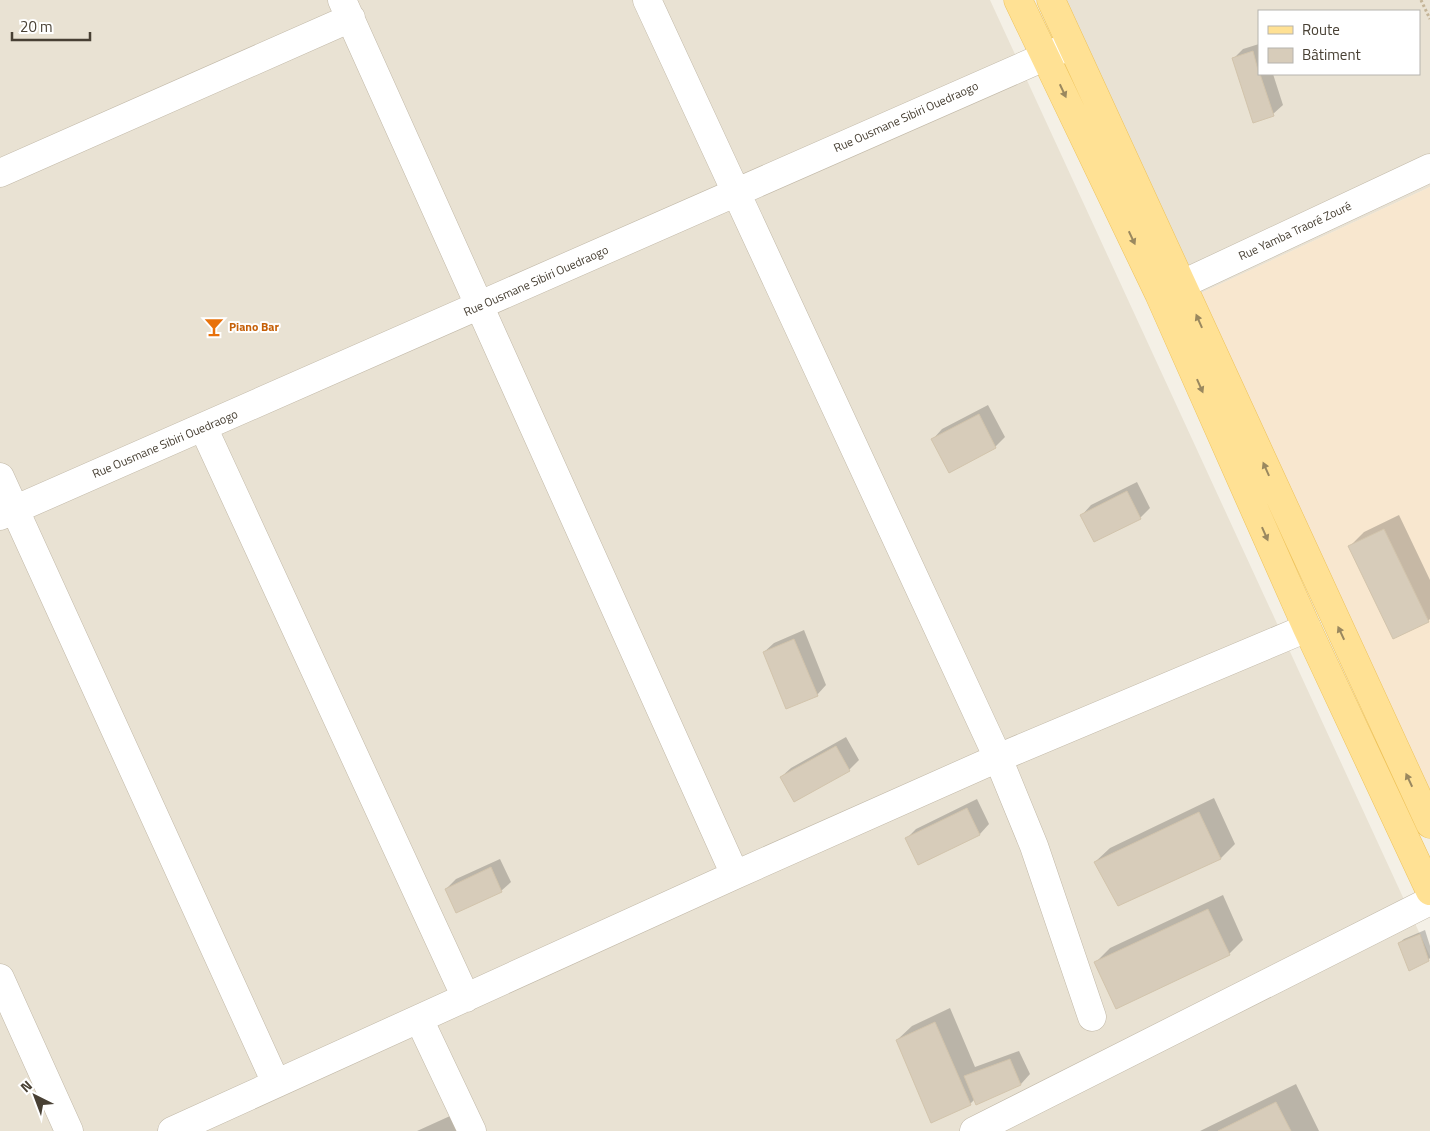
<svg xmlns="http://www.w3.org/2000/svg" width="1430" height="1131" viewBox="0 0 1430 1131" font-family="'Titillium Web',sans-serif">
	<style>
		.residential { fill: #e9e2d3; fill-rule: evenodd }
		.commercial { fill: #f8e7cf }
		.shadow { fill: #0003 }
		.building { fill: #d7ccba; stroke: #d2c4ac }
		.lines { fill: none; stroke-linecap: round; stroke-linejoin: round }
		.minor-casing { stroke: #c1b8a7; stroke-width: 29 }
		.major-casing { stroke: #eec259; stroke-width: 29 }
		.path { stroke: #c4b497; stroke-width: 3; stroke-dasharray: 2.5 2.5; stroke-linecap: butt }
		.minor { stroke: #fff; stroke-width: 28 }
		.major { stroke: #ffe194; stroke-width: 28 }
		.oneway { fill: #9a885f }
		.labels { text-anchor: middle; stroke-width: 4; stroke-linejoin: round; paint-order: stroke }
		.street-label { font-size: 12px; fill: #484034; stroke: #fff }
		.food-label { font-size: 12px; font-weight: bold; fill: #c56008; stroke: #fff; text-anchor: start }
	</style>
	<rect width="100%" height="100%" fill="#f4f0e6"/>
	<path class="residential" d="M0 0H990L1430 956V1131H0Z
		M1065 0H1430V187L1201 293ZM1259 11H1419V74H1259Z"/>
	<path class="commercial" d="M1430 187V790L1201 293Z"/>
	<path class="shadow" d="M1259 44V74H1273L1283 105 1273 114 1234 58 1243 49Z
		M988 405 1005 437 995 447 933 439 942 429Z
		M1137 482 1150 508 1140 518 1082 515 1091 505Z
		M1399 515 1430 580V619L1428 621 1350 546 1364 532Z
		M804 630 826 685 817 695 764 652 774 643Z
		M846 737 859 760 849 770 795 801 781 777 791 768Z
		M1214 798 1235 844 1221 858 1119 905 1095 862 1110 848Z
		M977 799 989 824 980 834 919 864 907 838 916 829Z
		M500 859 511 882 501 891 446 889 456 879Z
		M1223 895 1243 940 1229 954 1096 962 1110 948Z
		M1425 930 1430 946V958L1428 960 1399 943 1404 939Z
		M950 1008 975 1067 1019 1051 1030 1074 1021 1084 977 1103 975 1099 970 1104 897 1040 912 1026Z
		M1296 1084 1319 1131H1200Z
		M461 1111 470 1131H417Z"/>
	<path class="building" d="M1253 51 1259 74H1260L1274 116 1253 123 1232 58Z
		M979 414 996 448 949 473 931 439Z
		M1127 491 1141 519 1094 542 1080 515Z
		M1384 529 1429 622 1393 639 1348 546Z
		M794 639 818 696 786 709 763 652Z
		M836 746 850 771 794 802 780 777Z
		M967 808 980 835 918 865 905 838Z
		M1199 812 1221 859 1118 906 1094 862Z
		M491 867 502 892 456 913 445 889Z
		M1208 909 1230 955 1116 1009 1094 962Z
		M1420 934 1429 961 1409 971 1398 943Z
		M935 1022 971 1105 931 1123 896 1040Z
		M1010 1059 1021 1085 976 1105 964 1076Z
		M1276 1102 1291 1131H1218Z"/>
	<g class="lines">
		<defs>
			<path id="minor" d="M342 0 735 875
				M647 0 998 758 1034 846 1092 1017
				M0 173 351 18
				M1161 294 1430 168
				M203 427 466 998
				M0 477 276 1083
				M0 516 1067 47
				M0 978 69 1131
				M419 1019 472 1131
				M172 1131 735 875 998 758 1307 628
				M974 1131 1430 901"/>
			<path id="major" d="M1018 0 1159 294 1307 628 1430 891
				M1051 0 1430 824"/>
		</defs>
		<use href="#minor" class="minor-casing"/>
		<use href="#major" class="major-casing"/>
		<path class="path" d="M1421 0 1430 19"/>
		<use href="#minor" class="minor"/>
		<use href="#major" class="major"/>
	</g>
	<defs><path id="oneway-solid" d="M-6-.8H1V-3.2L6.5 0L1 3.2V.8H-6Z" transform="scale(1.25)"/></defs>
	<g class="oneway">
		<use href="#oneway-solid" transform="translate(1063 91) rotate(65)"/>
		<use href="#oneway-solid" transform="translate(1132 238) rotate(65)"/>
		<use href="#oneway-solid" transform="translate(1199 321) rotate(-114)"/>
		<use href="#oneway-solid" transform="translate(1200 386) rotate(66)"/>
		<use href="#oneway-solid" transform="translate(1266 469) rotate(-114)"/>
		<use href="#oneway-solid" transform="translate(1265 534) rotate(66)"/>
		<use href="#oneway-solid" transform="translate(1341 633) rotate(-115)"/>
		<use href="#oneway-solid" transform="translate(1409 780) rotate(-115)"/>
	</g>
	<defs>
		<symbol id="bar-bare" viewBox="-9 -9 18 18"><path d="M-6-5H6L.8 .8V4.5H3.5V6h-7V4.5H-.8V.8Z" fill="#e8710a" stroke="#fff" stroke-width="2.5" paint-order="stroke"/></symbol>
	</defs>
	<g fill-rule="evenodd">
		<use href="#bar-bare" x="200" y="313" width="28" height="28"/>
	</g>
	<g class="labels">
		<g class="street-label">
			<text transform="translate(906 117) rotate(-24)" y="4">Rue Ousmane Sibiri Ouedraogo</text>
			<text transform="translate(1295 231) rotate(-25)" y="4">Rue Yamba Traoré Zouré</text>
			<text transform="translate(536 281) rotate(-24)" y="4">Rue Ousmane Sibiri Ouedraogo</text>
			<text transform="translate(165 444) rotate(-23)" y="4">Rue Ousmane Sibiri Ouedraogo</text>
		</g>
		<g class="food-label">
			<text x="229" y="331">Piano Bar</text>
		</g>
	</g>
	<rect x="1258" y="10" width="162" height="65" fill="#ffffff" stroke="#b6b3ae"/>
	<rect x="1268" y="26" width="25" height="8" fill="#ffe194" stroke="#b6b3ae"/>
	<text x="1302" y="35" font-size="15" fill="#484034">Route</text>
	<rect x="1268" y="48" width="25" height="15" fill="#d7ccba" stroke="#b6b3ae"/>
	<text x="1302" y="60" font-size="15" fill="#484034">Bâtiment</text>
	<g transform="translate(35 1096) rotate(318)" stroke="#ffffff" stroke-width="4" paint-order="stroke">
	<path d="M0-4L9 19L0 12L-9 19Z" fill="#484034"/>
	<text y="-8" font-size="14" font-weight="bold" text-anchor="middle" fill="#484034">N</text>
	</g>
	<path d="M12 32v8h78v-8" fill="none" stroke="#484034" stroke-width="2.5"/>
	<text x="20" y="32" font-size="15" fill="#484034" stroke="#ffffff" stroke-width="4" paint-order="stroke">20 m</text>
</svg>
